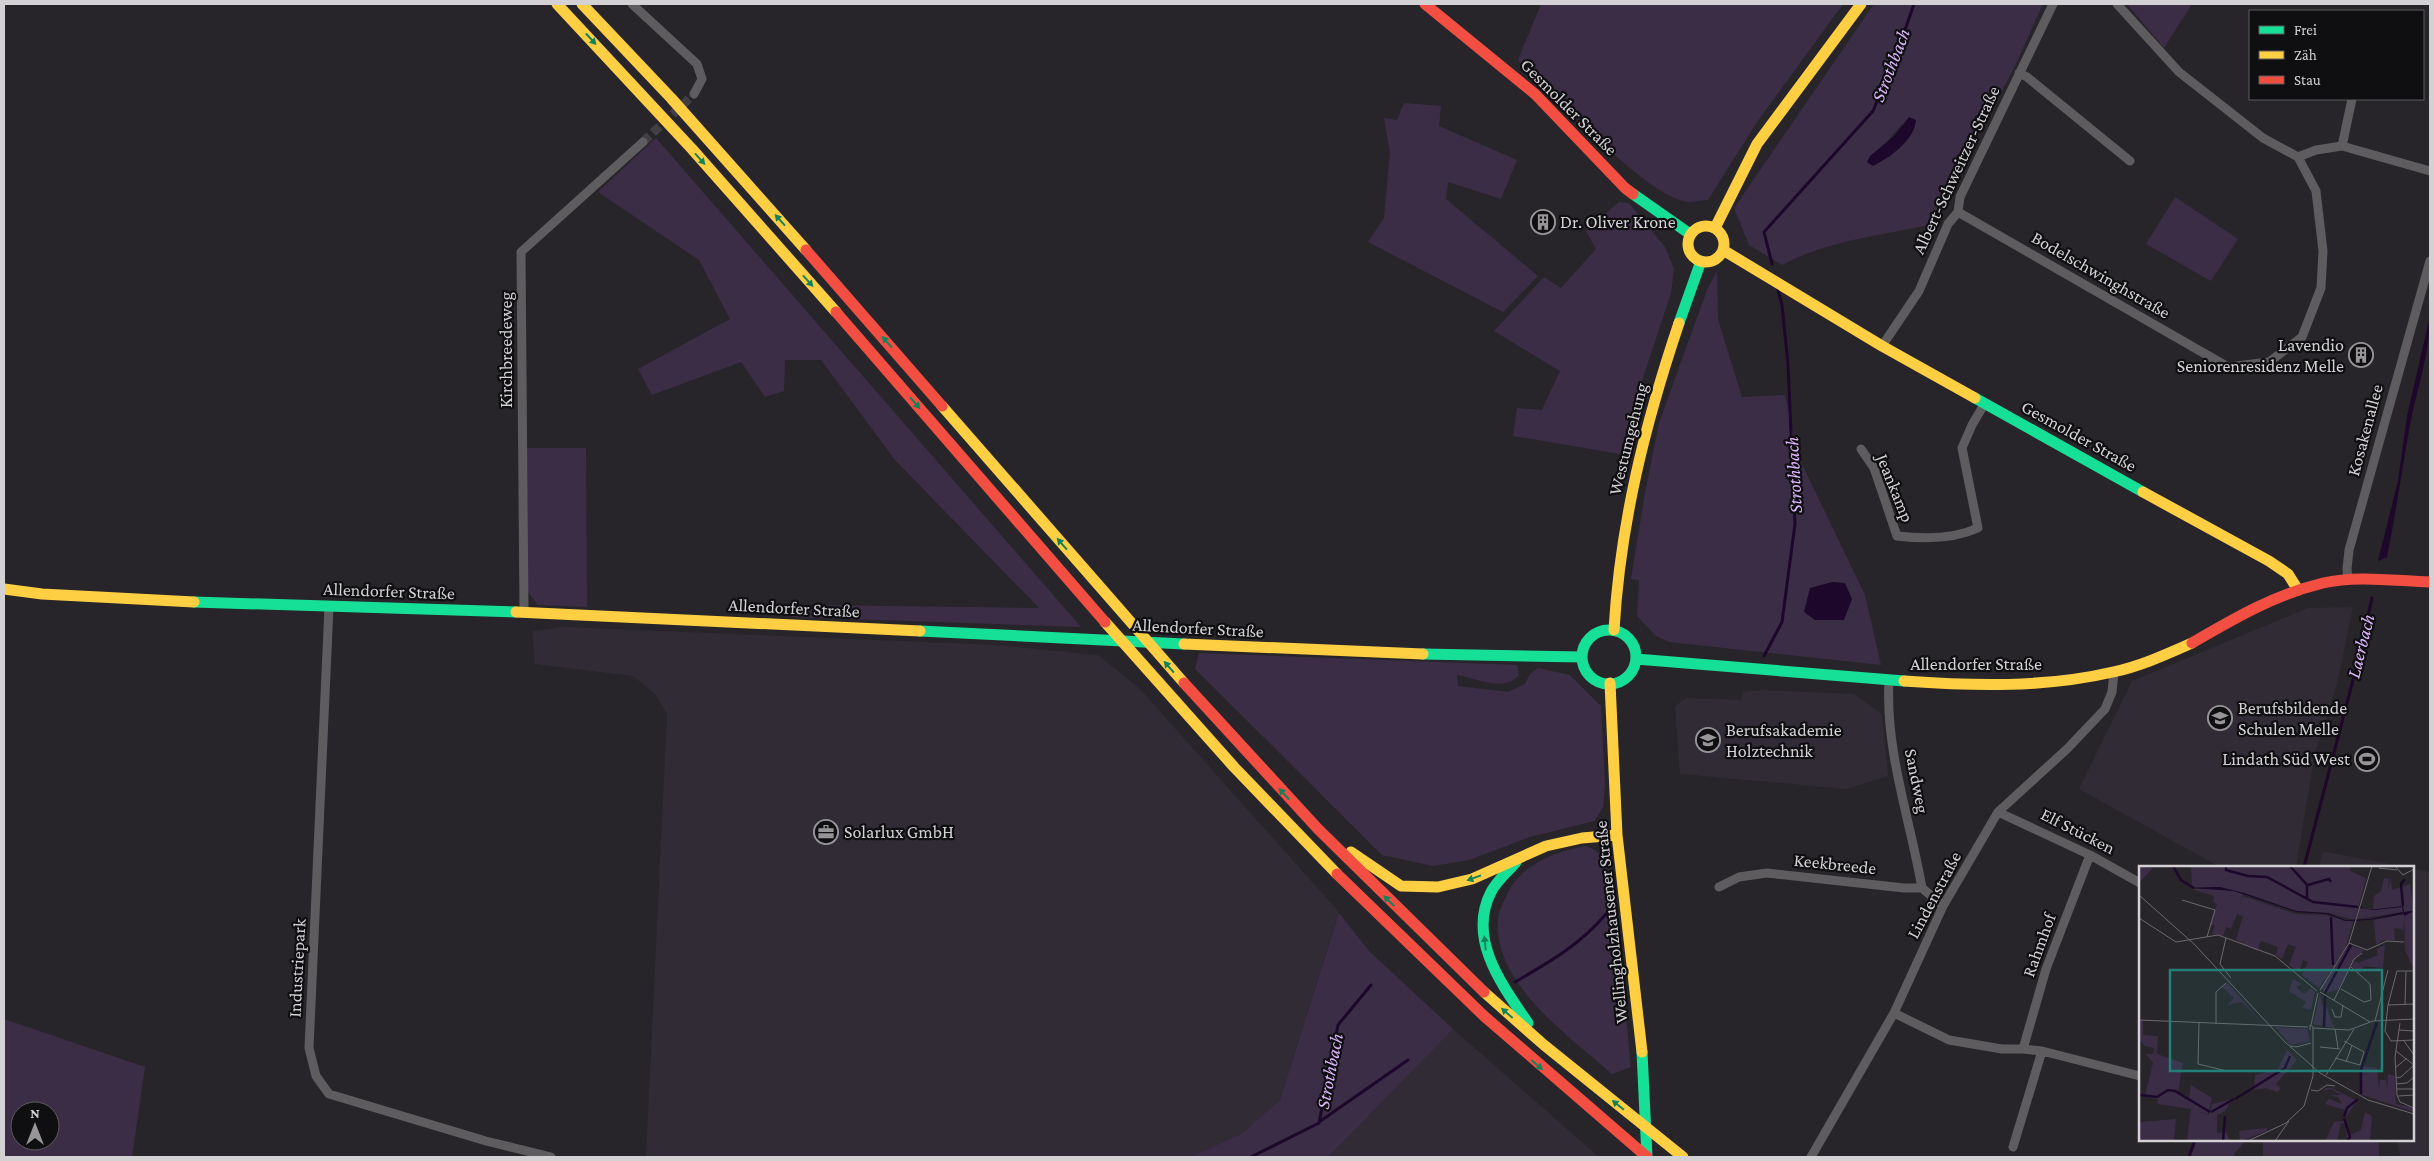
<svg xmlns="http://www.w3.org/2000/svg" width="2434" height="1161" viewBox="0 0 2434 1161" font-family="'Crimson Pro',serif">
	<style>
		.built { fill: #302b35 }
		.green { fill: #3c2d47; fill-rule: evenodd }
		.water { fill: #1d072a }
		.lines { fill: none; stroke-linecap: round; stroke-linejoin: round }
		.stream { stroke: #1d072a; stroke-width: 3 }
		.street-tunnel { stroke: #413f43; stroke-width: 9; stroke-dasharray: 9 4.5; stroke-linecap: butt }
		.street { stroke: #5e5c5f; stroke-width: 9 }
		.fast { stroke: #16e098; stroke-width: 11 }
		.slow { stroke: #ffcf43; stroke-width: 11 }
		.jam { stroke: #f24e42; stroke-width: 11 }
		.oneway { fill: #13825b }
		.labels { text-anchor: middle; stroke-width: 4.5; stroke-linejoin: round; paint-order: stroke }
		.street-label { font-size: 18px; fill: #d3d1d4; stroke: #0f0e11 }
		.poi-label { font-size: 18px; fill: #d3d1d4; stroke: #0f0e11; text-anchor: start }
		.water-label { font-size: 19px; font-style: italic; fill: #e0b7fe; stroke: #0f0e11 }
		.inset-river { fill: none; stroke: #1d072a; stroke-width: 2.5 }
		.inset-road { fill: none; stroke: #6c6a6d; stroke-width: 1 }
		.view { fill: #237f78; fill-opacity: 0.15; stroke: #237f78; stroke-width: 2.5 }
		.inset-edge { fill: none; stroke: #d3d1d4; stroke-width: 2.5 }
	</style>
	<rect width="100%" height="100%" fill="#272529"/>
	<path class="built" d="M2353 607 2337 684 2315 753 2296 867H2220L2079 789 2132 681 2308 608Z
		M564 627 996 645 1098 655 1139 688 1339 912 1280 1100 1241 1134 1190 1157H646L667 714 656 695 633 676 535 664 532 631Z
		M1762 690 1854 694 1882 714 1888 776 1847 789 1680 774 1675 706 1686 698 1741 700 1743 692Z
		M2327 852 2405 867H2319L2322 853Z
		M2413 869 2430 872V1157H2401L2396 1140H2413Z
		M1452 1028 1599 1157H1328Z"/>
	<path class="green" d="M1541 4H1843L1757 122 1708 200C1702 200 1695 202 1689 202 1647 198 1551 92 1518 60Z
		M1874 4H2043L2013 70 1930 225C1882 235 1826 241 1782 265L1749 245 1734 208ZM1902 124 1907 138 1889 158 1883 146Z
		M2127 4H2192L2164 48Z
		M1404 103 1441 106 1439 126 1517 160 1501 199 1448 182 1446 199 1538 276 1503 312 1368 242 1384 218 1390 153 1384 118 1397 120Z
		M656 138 1081 627 790 617 815 605 1039 608 895 460 821 360H785L784 391 765 397 741 362 652 395 638 369 730 319 699 260 598 192Z
		M2175 197 2238 239 2211 281 2146 244Z
		M1619 202 1629 203 1665 247 1674 269 1671 293 1632 411 1620 454 1513 436 1517 408 1542 410 1560 371 1494 331 1544 277 1561 288 1596 249 1586 231Z
		M1717 271 1718 320 1742 397 1785 395 1798 456 1865 595 1881 665 1669 642 1656 636 1637 616 1639 580 1631 579 1645 493 1659 423 1707 290Z
		M527 448H586L587 607 538 605 528 592Z
		M1199 653 1517 665 1519 675C1504 693 1476 678 1457 675L1458 686 1508 692 1525 684 1530 674 1538 668 1570 675 1601 706 1605 783 1603 808 1594 821 1530 837 1469 860 1433 866 1382 855 1195 669Z
		M1586 846 1593 849 1605 859 1614 899 1631 1067 1612 1074C1568 1035 1492 983 1498 918 1499 911 1503 903 1506 897 1518 866 1555 851 1586 846Z
		M1339 913 1369 951 1453 1029 1328 1157H1190L1241 1134 1280 1100Z
		M4 1019 145 1067 132 1157H4ZM20 1111H50V1141H20Z
		M2196 1140H2246L2234 1154V1157H2189Z
		M2263 1140H2379V1157H2263Z"/>
	<path class="water" d="M1909 117 1916 120C1915 140 1889 158 1873 166L1867 162 1870 156 1894 136Z
		M2430 316C2430 353 2417 388 2410 425 2402 469 2396 513 2387 557L2378 561 2398 481 2407 416Z
		M1832 582 1845 583 1852 599 1844 620H1815L1804 612 1810 588Z"/>
	<g class="lines">
		<path class="stream" d="M1772 264 1764 232 1873 111 1897 53 1914 4
			M1764 656 1782 622 1795 524 1788 364 1782 305 1778 290
			M2304 867 2358 661 2372 598
			M1515 982C1549 962 1580 945 1606 914
			M1319 1122 1408 1060
			M1251 1157 1319 1123 1338 1025 1371 985
			M2189 1157 2195 1140"/>
		<path class="street-tunnel" d="M643 142 694 94"/>
		<path class="street" d="M632 4 697 64 702 79 694 94
			M2019 73 2027 77 2130 161
			M2342 146 2352 99
			M2298 157 2316 150 2342 146 2430 171
			M1958 212 2228 367 2269 362 2302 337 2321 288 2323 251 2316 191 2298 157 2263 138 2179 72 2117 4
			M1882 346 1919 291 1948 224 1958 212 1960 197 2053 4
			M1861 449 1874 468 1897 536C1922 539 1954 539 1978 528L1962 448 1972 425 1985 403
			M2348 580 2347 569 2349 550 2430 261
			M329 607 309 1048 316 1076 329 1094 486 1141 551 1157
			M524 612 521 252 643 142
			M1889 681C1885 750 1910 819 1922 888
			M1998 812 2090 855 2140 883
			M1719 887 1739 877 1767 873 1904 888H1922L1943 906
			M1894 1013 1949 1040 2002 1049H2023L2042 1051 2140 1076
			M2023 1049 2046 969 2090 855
			M2013 1147 2042 1051
			M1811 1157 1894 1013 1943 906 1998 812 2067 749 2105 709 2112 692 2114 672"/>
		<path class="fast" d="M1633 194 1690 234
			M1679 323 1701 261
			M1975 398 2143 492
			M194 602 516 612
			M1582 657a27 27 0 1 1 54 0a27 27 0 1 1-54 0Z
			M920 631 1184 644
			M1423 654 1582 657
			M1636 659 1904 681
			M1516 862C1508 872 1497 880 1491 892 1467 939 1502 985 1528 1023
			M1642 1052 1647 1157"/>
		<path class="slow" d="M557 4 692 149 836 312
			M582 4 671 98 806 250
			M1688 244a18 18 0 1 1 36 0a18 18 0 1 1-36 0Z
			M1715 228 1757 144 1861 4
			M1723 250 1882 346 1975 398
			M942 406 1184 683
			M2143 492 2269 561 2288 574 2298 590
			M4 589 42 594 194 602
			M516 612 920 631
			M1105 622 1234 767 1337 874
			M1614 630C1620 524 1645 424 1679 323
			M1184 644 1423 654
			M1904 681C1974 686 2044 688 2113 672 2141 666 2167 654 2192 643
			M1610 683 1617 835 1642 1052
			M1351 852 1401 886 1438 887 1472 879 1546 846 1582 838 1617 835
			M1484 992 1544 1045 1683 1157"/>
		<path class="jam" d="M1425 4 1535 94 1625 188 1633 194
			M806 250 942 406
			M836 312 1105 622
			M2192 643C2235 618 2274 595 2323 583 2357 575 2396 581 2430 582
			M1184 683 1318 829 1484 992
			M1337 874 1484 1016 1647 1157"/>
	</g>
	<defs><path id="oneway-solid" d="M-6-.8H1V-3.2L6.5 0L1 3.2V.8H-6Z" transform="scale(1.25)"/></defs>
	<g class="oneway">
		<use href="#oneway-solid" transform="translate(591 39) rotate(47)"/>
		<use href="#oneway-solid" transform="translate(700 159) rotate(48)"/>
		<use href="#oneway-solid" transform="translate(780 220) rotate(-132)"/>
		<use href="#oneway-solid" transform="translate(808 281) rotate(48)"/>
		<use href="#oneway-solid" transform="translate(887 342) rotate(-131)"/>
		<use href="#oneway-solid" transform="translate(915 403) rotate(49)"/>
		<use href="#oneway-solid" transform="translate(1062 544) rotate(-131)"/>
		<use href="#oneway-solid" transform="translate(1169 667) rotate(-131)"/>
		<use href="#oneway-solid" transform="translate(1284 794) rotate(-133)"/>
		<use href="#oneway-solid" transform="translate(1474 878) rotate(160)"/>
		<use href="#oneway-solid" transform="translate(1389 901) rotate(-135)"/>
		<use href="#oneway-solid" transform="translate(1485 943) rotate(-96)"/>
		<use href="#oneway-solid" transform="translate(1507 1013) rotate(-139)"/>
		<use href="#oneway-solid" transform="translate(1537 1065) rotate(41)"/>
		<use href="#oneway-solid" transform="translate(1618 1105) rotate(-141)"/>
	</g>
	<defs>
		<symbol id="building-ring" viewBox="-11 -11 22 22"><circle r="9.5" fill="#0f0e11" stroke="#979598" stroke-width="1.5"/><path d="M-4-6H4V6H1V3H-1V6H-4ZM-2.5-4.3h1.7v1.8h-1.7ZM.8-4.3h1.7v1.8H.8ZM-2.5-1h1.7V.8h-1.7ZM.8-1h1.7V.8H.8Z" fill="#979598"/></symbol>
		<symbol id="school-ring" viewBox="-11 -11 22 22"><circle r="9.5" fill="#0f0e11" stroke="#979598" stroke-width="1.5"/><path d="M0-5L7-2L0 1L-7-2ZM-4 1L0 2.5L4 1V4Q0 6-4 4Z" fill="#979598"/></symbol>
		<symbol id="university-ring" viewBox="-11 -11 22 22"><circle r="9.5" fill="#0f0e11" stroke="#979598" stroke-width="1.5"/><path d="M0-5L7-2L0 1L-7-2ZM-4 1L0 2.5L4 1V4Q0 6-4 4Z" fill="#979598"/></symbol>
		<symbol id="stadium-ring" viewBox="-11 -11 22 22"><circle r="9.5" fill="#0f0e11" stroke="#979598" stroke-width="1.5"/><path d="M0-5a6.5 5 0 1 0 0 10a6.5 5 0 1 0 0-10ZM-3.5-1.8h7v3.6h-7Z" fill="#979598"/></symbol>
		<symbol id="office-ring" viewBox="-11 -11 22 22"><circle r="9.5" fill="#0f0e11" stroke="#979598" stroke-width="1.5"/><path d="M-6-3h4V-5.5h4V-3h4V5H-6ZM-1-4.5V-3h2v-1.5ZM-6 0V1H6V0Z" fill="#979598"/></symbol>
	</defs>
	<g fill-rule="evenodd">
		<use href="#building-ring" x="1529" y="208" width="28" height="28"/>
		<use href="#building-ring" x="2347" y="341" width="28" height="28"/>
		<use href="#school-ring" x="2206" y="704" width="28" height="28"/>
		<use href="#university-ring" x="1694" y="726" width="28" height="28"/>
		<use href="#stadium-ring" x="2353" y="745" width="28" height="28"/>
		<use href="#office-ring" x="812" y="818" width="28" height="28"/>
	</g>
	<g class="labels">
		<g class="street-label">
			<text transform="translate(1569 107) rotate(45)" y="6">Gesmolder Straße</text>
			<text transform="translate(1956 170) rotate(-65)" y="6">Albert-Schweitzer-Straße</text>
			<text transform="translate(2101 275) rotate(30)" y="6">Bodelschwinghstraße</text>
			<text transform="translate(506 350) rotate(-90)" y="6">Kirchbreedeweg</text>
			<text transform="translate(2365 430) rotate(-75)" y="6">Kosakenallee</text>
			<text transform="translate(2079 436) rotate(29)" y="6">Gesmolder Straße</text>
			<text transform="translate(1628 439) rotate(-76)" y="6">Westumgehung</text>
			<text transform="translate(1895 488) rotate(68)" y="6">Jeankamp</text>
			<text transform="translate(389 591) rotate(2)" y="6">Allendorfer Straße</text>
			<text transform="translate(794 608) rotate(3)" y="6">Allendorfer Straße</text>
			<text transform="translate(1198 628) rotate(3)" y="6">Allendorfer Straße</text>
			<text x="1976" y="670">Allendorfer Straße</text>
			<text transform="translate(1917 781) rotate(79)" y="6">Sandweg</text>
			<text transform="translate(2078 831) rotate(27)" y="6">Elf Stücken</text>
			<text transform="translate(1835 864) rotate(6)" y="6">Keekbreede</text>
			<text transform="translate(1934 895) rotate(-62)" y="6">Lindenstraße</text>
			<text transform="translate(1611 922) rotate(-96)" y="6">Wellingholzhausener Straße</text>
			<text transform="translate(2039 945) rotate(-70)" y="6">Rahmhof</text>
			<text transform="translate(297 968) rotate(-87)" y="6">Industriepark</text>
		</g>
		<g class="poi-label">
			<text x="1560" y="228">Dr. Oliver Krone</text>
			<text x="2344" y="351" text-anchor="end">Lavendio<tspan x="2344" dy="21">Seniorenresidenz Melle</tspan></text>
			<text x="2238" y="714">Berufsbildende<tspan x="2238" dy="21">Schulen Melle</tspan></text>
			<text x="1726" y="736">Berufsakademie<tspan x="1726" dy="21">Holztechnik</tspan></text>
			<text x="2350" y="765" text-anchor="end">Lindath Süd West</text>
			<text x="844" y="838">Solarlux GmbH</text>
		</g>
		<g class="water-label">
			<text transform="translate(1890 65) rotate(-69)" y="7">Strothbach</text>
			<text transform="translate(1793 475) rotate(-93)" y="7">Strothbach</text>
			<text transform="translate(2360 646) rotate(-76)" y="7">Laerbach</text>
			<text transform="translate(1329 1071) rotate(-79)" y="7">Strothbach</text>
		</g>
	</g>
	<g transform="translate(2139 866)">
		<rect width="275" height="275" fill="#272529"/>
		<path d="M2 0 14 2 0 17V3ZM52 0H212L211 5 227 12 216 54 189 47 157 45 105 27 90 24 104 28 100 41 104 30 157 48 186 49 214 56 206 83 180 122 163 109 169 96 164 94 160 106 150 99 157 81 149 78 143 93 137 89 139 81 122 75 118 85 97 74 104 50 98 48 92 63 87 61 84 70 73 68 76 59H71L78 38 74 36 75 30 52 23 80 22 53 21ZM245 12 250 13 249 24 252 12 253 24 271 18 275 45 265 46V42L264 46 218 53 221 42 234 44 235 30 242 25ZM275 46V104L266 84 265 54 264 67 263 63 255 62 256 74H245L237 79 235 54ZM210 79 225 84 215 93 199 124 186 127 182 122ZM246 79 244 102 225 100 220 108 213 100 215 95 219 97 239 89 238 83ZM154 113 163 118 157 121 165 128 172 122 176 126 172 144 163 142 167 136 150 125ZM88 116 125 159 103 136 88 139 95 132 83 121ZM181 128 183 139H187L195 162 174 158ZM4 154V169L19 170 18 188 44 197 39 226 50 231 52 219 73 232 69 248 57 245 70 249 73 238 93 233 86 245 78 249V267L87 266 91 274 48 275 52 243 19 238 18 233 0 230H6L14 197 7 188H14L15 182 6 180 0 174V155ZM136 161 168 163 171 175 152 179ZM148 184 158 194 137 218 142 222 139 226 127 222 115 224 116 209 139 203ZM224 200 238 202 240 223 241 214H247L248 223 249 208 256 210 257 238 275 242V246L221 228ZM187 222H193L218 235 206 252 211 269 222 264 226 246 233 250 231 275H208L207 259 202 257 198 275H186L195 256 204 255 206 244 186 238 190 233 203 238 199 231 190 229H202L192 223 184 225ZM37 253 35 275H0V256ZM128 262V265L101 275 100 265Z" fill="#3c2d47"/>
		<path d="M75 21H81L105 27 157 45 189 47 206 54 231 53 264 46 263 41 236 44H229L221 42 223 39V42L229 44 264 40 265 46 275 45 265 50 269 95 265 48 231 54 206 55 188 48 157 46 95 25 53 22Z" fill="#1d072a"/>
		<path class="inset-river" d="M34 0 42 14 55 22M87 0V4L109 10 128 11 174 36 219 41M151 0 168 19V34M169 19 190 13 192 16M264 40 262 18 266 13M192 51 194 99M186 127 212 79M185 161 186 130M222 228V204L238 156M0 229 18 231 29 224 36 225 71 246M96 233 146 202 151 190M72 246 95 233M205 251 208 242 219 233M205 252 211 271 208 275M84 275 86 250"/>
		<path class="inset-road" d="M256 0 264 9 275 3M240 2 258 4M0 29 55 78 146 176 181 207 229 234 275 248M43 34 76 44 68 71M0 52 37 76 79 69 136 90 178 125M87 72 81 98 92 112M210 77 228 84 248 75 265 76M275 105H258L249 139 246 165 252 175 275 174M202 123 225 136 232 134 231 118 212 101M181 124 210 77 233 0M181 126 231 156M195 134 215 93 223 87M266 138 267 105M249 139 275 138M193 143 196 151H202L204 139M0 154 169 161M236 155 249 104M60 157 59 198 88 205M261 157 256 191 258 229 261 236 275 242M77 158V126L87 117M172 159 179 127M174 162 210 164 234 155 275 153M196 163 199 182M260 164 275 165M265 175 275 189M151 180 157 181 172 177M181 181 201 183M257 185 275 199M196 192 221 199 225 186 205 175M207 196 213 179M256 202 268 192M187 209 215 163M257 212 262 211 275 199M257 218 268 217 275 211M258 223H275M172 224 179 225 188 219 196 220M259 230 275 229M109 275 147 257 165 240 174 210V161L171 159V164M136 275 150 255"/>
		<path class="view" d="M31 104H243V205H31Z"/>
		<rect width="275" height="275" class="inset-edge"/>
	</g>
	<rect width="2434" height="1161" fill="none" stroke="#d3d1d4" stroke-width="10"/>
	<rect x="2249" y="10" width="175" height="90" fill="#0f0e11" stroke="#5d5c5f"/>
	<rect x="2259" y="26" width="25" height="8" fill="#16e098" stroke="#5d5c5f"/>
	<text x="2294" y="35" font-size="15" fill="#d3d1d4">Frei</text>
	<rect x="2259" y="51" width="25" height="8" fill="#ffcf43" stroke="#5d5c5f"/>
	<text x="2294" y="60" font-size="15" fill="#d3d1d4">Zäh</text>
	<rect x="2259" y="76" width="25" height="8" fill="#f24e42" stroke="#5d5c5f"/>
	<text x="2294" y="85" font-size="15" fill="#d3d1d4">Stau</text>
	<g transform="translate(35 1126)"><circle r="24" fill="#0f0e11" stroke="#5d5c5f"/>
	<path d="M0-4L9 19L0 12L-9 19Z" fill="#979598"/>
	<text y="-8" font-size="14" font-weight="bold" text-anchor="middle" fill="#d3d1d4">N</text>
	</g>
</svg>
